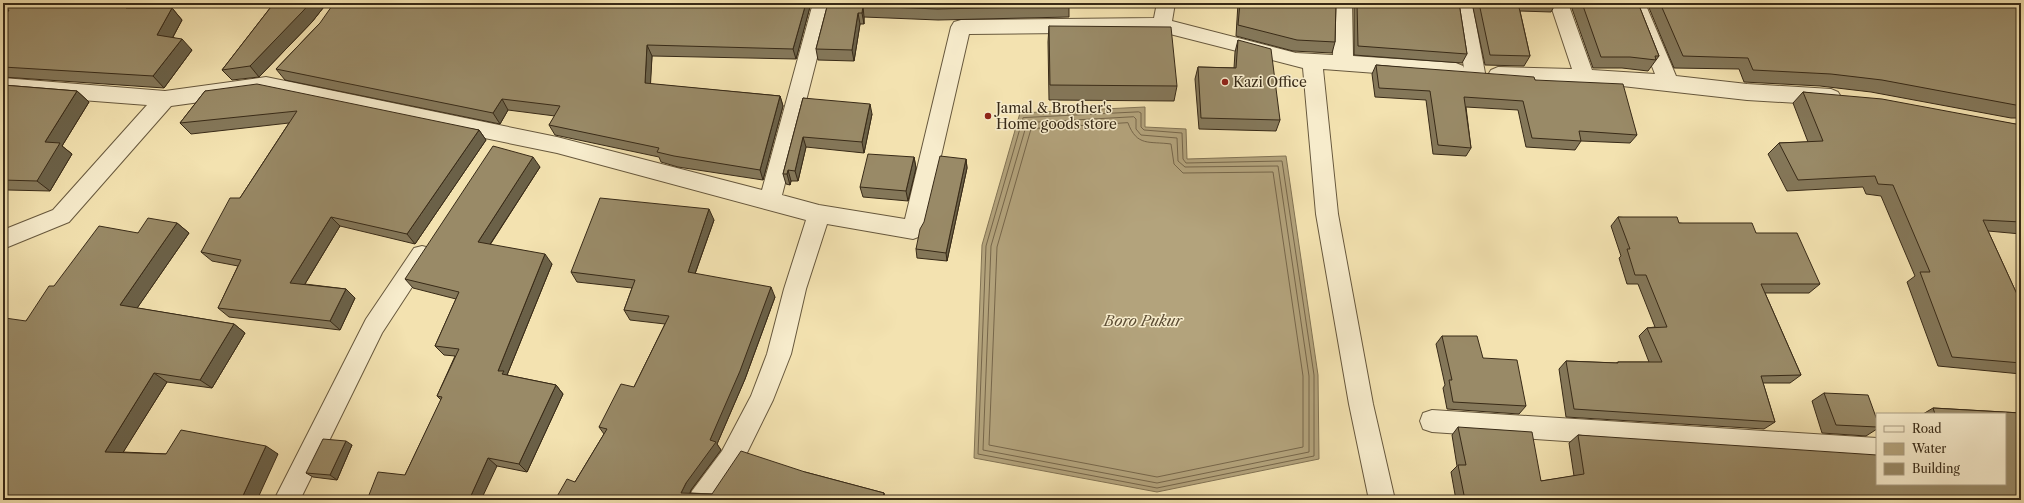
<svg xmlns="http://www.w3.org/2000/svg" width="2024" height="503" viewBox="0 0 2024 503" font-family="'Libre Caslon Text',serif">
	<style>
		.water { fill: #b3a37c; stroke: #827354 }
		.lines { fill: none; stroke-linecap: round; stroke-linejoin: round }
		.shore { stroke: #76664a; stroke-width: 1 }
		.street-casing { stroke: #67583d; stroke-width: 2 }
		.street { fill: #f7eccc; fill-rule: evenodd }
		.wall { fill: #847759; stroke: #382a17 }
		.shaded-wall { fill: #6b6148; stroke: #382a17 }
		.building { fill: #998a67; stroke: #382a17 }
		.poi-dot { fill: #8f2418; stroke: #f7eccc; stroke-width: 1.5 }
		.labels { text-anchor: middle; stroke-width: 3; stroke-linejoin: round; paint-order: stroke }
		.poi-label { font-size: 14px; fill: #382a17; stroke: #f7eccc; text-anchor: start }
		.water-label { font-size: 15px; font-style: italic; fill: #5d4e35; stroke: #f7eccc }
	</style>
	<rect width="100%" height="100%" fill="#f3e2b0"/>
	<filter id="stains"><feTurbulence type="fractalNoise" baseFrequency=".005" numOctaves="4"/><feColorMatrix values="0 0 0 0 .2 0 0 0 0 .09 0 0 0 0 .02 0 0 0 .5 -.17"/></filter>
	<radialGradient id="worn" r=".72"><stop offset=".6" stop-color="#630" stop-opacity="0"/><stop offset="1" stop-color="#630" stop-opacity=".3"/></radialGradient>
	<path class="water" d="M1145 107V127L1186 129 1187 159 1286 156 1318 375 1319 459 1157 492 974 458 982 245 1020 113Z"/>
	<g class="lines">
		<path class="shore" d="M1139 112 1141 113V127L1144 130 1182 133 1183 159 1186 163 1282 161 1314 375V456L1157 488 978 454 986 246 1023 118Z
			M1134 117 1136 119V129L1141 135 1177 138 1178 161 1185 167 1278 166 1309 376V452L1157 483 983 450 991 246 1027 123Z
			M1128 123C1137 147 1149 141 1171 144L1174 164 1183 173 1273 172 1303 376V447L1157 477 989 445 997 247 1031 129Z"/>
		<defs>
			<path id="street" d="M813 3H831L782 195 819 205 905 219 951 27 954 22 961 20 1154 18 1157 3H1175L1172 21 1296 53 1333 55 1334 3H1352L1353 56 1456 63 1463 66 1464 68 1454 3H1472L1485 73 1482 78 1475 81 1468 78 1465 73 1463 76 1456 79 1323 69 1338 214 1373 404 1395 500H1369L1349 404 1316 214 1303 68 1162 32 969 34 924 230 921 236 913 239 827 224 806 289 791 354 773 400 740 467 716 500H688L692 491 722 451 751 396 767 354 784 289 806 220 557 153 266 93 171 106 69 222 3 249V230L53 210 147 105 3 94V78L165 91 266 77 557 137 762 190Z
				M1550 3H1568L1592 70 1655 74 1627 3H1645L1676 76 1747 84 1831 89 1838 92 1841 97 1838 102 1831 105 1747 100 1622 86 1498 83 1491 80 1488 75 1491 70 1498 67 1572 69Z
				M422 246 430 248 433 255 382 333 300 500H274L366 319 414 248Z
				M1432 410 1877 438V462L1432 432 1423 429 1420 421 1423 413Z
				M2005 446 2021 447V471L2005 470Z"/>
		</defs>
		<use href="#street" class="street-casing"/>
		<use href="#street" class="street"/>
	</g>
	<path class="wall" d="M3 3 144 8H172L182 20 173 37 192 50 164 88 3 77Z
		M274 3H327L312 22 259 77 232 80 222 70Z
		M811 3 796 59 652 56 650 84 780 96 783 106 763 180 678 167 661 162 659 157 555 135 549 125 555 116 508 110 500 124 285 80 276 69 320 23 581 6Z
		M828 3H1069V17L938 20 864 17V24H860L854 61 818 60 816 49Z
		M1238 3H1336L1335 42 1332 53 1293 51 1236 36Z
		M1354 3H1459L1467 54 1462 63 1354 55Z
		M1472 3H1556L1551 12 1520 11 1530 56 1524 66 1485 65Z
		M1570 3H1638L1659 56 1648 71 1622 68H1593Z
		M1647 3H2016L2021 12V118H2011L1871 92 1820 86 1744 82 1739 69 1674 68Z
		M2018 3H2021V7Z
		M1049 26 1177 86 1174 101 1049 100 1048 42Z
		M1238 40 1280 120 1276 131 1199 129 1195 79 1198 67 1234 68 1235 52Z
		M1376 65 1535 80 1637 135 1630 143 1581 141 1575 150 1526 147 1518 110 1466 107 1471 148 1466 156 1433 154 1426 100 1375 97 1372 74Z
		M3 85 77 91 89 102 62 146 72 154 50 191 8 190 3 186Z
		M205 91 479 130 486 140 415 244 340 226 305 284 346 289 355 298 340 330 229 317 218 308 238 266 212 261 201 252 240 198 289 123 191 134 180 123Z
		M1803 92 2021 125V234L1988 231 2021 303V374L1938 366 1907 282 1915 276 1881 196 1866 194 1863 187 1787 191 1768 154 1779 143 1808 142 1793 103Z
		M803 98 872 114 864 153 806 147 798 181H791L790 185 786 184 783 174Z
		M914 157 916 168 908 201 863 197 860 187Z
		M966 159 967 168 947 261 917 258 916 249Z
		M540 167 490 245 552 264 507 375 556 385 563 394 527 472 497 466 405 475 441 400 437 396 455 356 444 355 435 346 456 299 413 288 405 279Z
		M1618 217 1679 223 1756 233 1820 284 1809 293H1765L1801 375 1790 383H1763L1775 422 1764 429 1566 417 1559 369 1566 361 1616 363 1618 362H1649L1639 336 1647 328 1655 327 1638 284H1627L1619 258 1621 256 1611 226Z
		M714 220 695 274 775 297 745 379 717 444 721 450 691 490 690 493 712 494 805 472 884 493 555 500 575 482 604 434 599 427 634 387 665 324 630 320 624 310 632 288 577 282 571 272Z
		M177 223 189 233 137 308 234 324 245 333 212 388 167 382 123 452 166 454H278L3 500 26 321 54 286 138 233Z
		M1442 336 1483 358 1526 406 1519 414 1447 409 1443 388 1445 385 1436 344Z
		M1824 393 1877 420V429L1866 436 1822 433 1812 401Z
		M1933 408 2021 413V446H2019L2021 500H1456L1451 472 1457 466 1452 435 1458 427 1541 481 1574 476 1569 443 1578 435 2005 484V414H1923Z
		M352 445 337 480 313 477 306 473Z"/>
	<path class="shaded-wall" d="M129 3H147L137 20 126 8Z
		M310 3H327L312 22 259 77 250 66Z
		M806 3H811L796 59 793 49Z
		M863 6 864 17V24L862 13Z
		M172 8 182 20 168 46 157 35Z
		M858 13 860 24 854 61 852 50Z
		M182 39 192 50 164 88 153 76Z
		M647 45 652 56 650 94 645 83Z
		M77 91 89 102 62 146 72 154 50 191 37 181 45 142Z
		M780 96 783 106 763 180 760 170Z
		M502 99 508 110 500 124 493 113Z
		M870 104 872 114 864 153 862 142Z
		M479 130 486 140 415 244 407 234Z
		M803 137 806 147 798 181 795 171Z
		M533 157 540 167 485 252 478 242Z
		M914 157 916 168 908 201 906 191Z
		M966 159 967 168 947 261 946 253Z
		M788 170 791 181 790 185 787 174Z
		M709 209 714 220 692 282 688 272Z
		M331 217 340 226 300 292 290 283Z
		M177 223 189 233 133 314 120 305Z
		M545 254 552 264 507 375 510 383 498 371Z
		M771 287 775 297 745 379 717 444 721 450 691 490 687 500 681 493 686 483 710 440Z
		M346 289 355 298 340 330 330 321Z
		M234 324 245 333 212 388 200 380Z
		M154 373 167 382 119 459 105 452Z
		M556 385 563 394 527 472 519 464Z
		M346 441 352 445 337 480 330 475Z
		M266 446 278 454 257 500H241Z
		M488 458 497 466 481 500H469Z
		M884 493 886 500H882Z"/>
	<path class="building" d="M3 3H129L126 8H172L157 35 182 39 153 76 3 67V19L9 10H3Z
		M274 3H310L303 11 250 66 222 70Z
		M334 3H554L581 6 582 3H806L793 49 647 45 645 83 780 96 760 170 674 156 657 152 659 148 549 125 560 106 502 99 493 113 276 69 320 23Z
		M828 3H1069V6L937 9 863 6 862 13H858L852 50 816 49Z
		M1240 3H1336L1335 42 1297 40 1238 25Z
		M1357 3H1459L1467 54 1358 46Z
		M1479 3H1518L1530 56 1490 55Z
		M1582 3H1638L1659 56H1655L1656 60 1630 57H1601Z
		M1660 3H2016L2021 12V106L1882 80 1831 74 1753 70 1748 58 1683 56Z
		M1049 26 1171 27 1177 86 1050 85Z
		M1238 40 1271 49 1280 120 1201 118 1198 67 1236 68Z
		M1376 65 1534 77 1535 80 1623 84 1637 135 1579 131 1581 141 1532 138 1523 101 1464 97 1471 148 1438 145 1430 91 1379 88Z
		M257 84 479 130 407 234 331 217 290 283 346 289 330 321 218 308 241 260 201 252 230 198H240L297 111 180 123 205 91Z
		M3 85 77 91 45 142 60 143 37 181 3 180Z
		M1803 92 1882 99 2021 125V222L1983 220 2021 303V363L1952 357 1920 272H1930L1893 185 1878 184 1875 176 1798 180 1779 143 1823 141Z
		M803 98 870 104 862 142 803 137 795 171 788 170 787 174H783Z
		M493 146 533 157 478 242 545 254 498 371H504L502 374 556 385 519 464 488 458 469 500H367L378 472 405 475 442 397 437 396 459 349 435 346 459 292 405 279Z
		M868 154 914 157 906 191 860 187Z
		M940 156 966 159 946 253 916 249 920 229 924 222Z
		M600 198 709 209 688 272 771 287 740 371 710 440 716 442 686 483 681 493 712 494 741 451 805 472 884 493 882 500H555L567 479 575 482 607 429 599 427 621 384 634 387 669 316 624 310 635 280 571 272Z
		M1618 217H1677L1679 223H1752L1756 233H1797L1820 284H1761L1801 375 1761 376 1775 422 1574 409 1566 361 1618 363V362H1662L1647 328 1667 327 1646 275H1635L1627 249H1630Z
		M148 218 177 223 120 305 234 324 200 380 154 373 105 452 166 454 181 430 266 446 241 500H3V321L5 318 26 321 49 286H54L99 226 138 233Z
		M1442 336H1477L1483 358 1517 360 1526 406 1453 402 1449 380H1452Z
		M1824 393 1868 395 1877 420V427L1836 425Z
		M1933 408 2021 413V437H2019L2020 464H2021V500H1465L1458 465H1466L1458 427 1532 432 1541 481 1584 474 1578 435 1877 455V484H2005V414H1935Z
		M323 439 346 441 330 475 306 473Z"/>
	<g class="poi-dot">
		<circle cx="1225" cy="82" r="4"/>
		<circle cx="988" cy="116" r="4"/>
	</g>
	<g class="labels">
		<g class="poi-label">
			<text x="1233" y="87">Kazi Office</text>
			<text x="996" y="113">Jamal &amp; Brother's<tspan x="996" dy="16">Home goods store</tspan></text>
		</g>
		<g class="water-label">
			<text x="1143" y="326">Boro Pukur</text>
		</g>
	</g>
	<rect width="2024" height="503" fill="none" stroke="#f3e2b0" stroke-width="16"/>
	<rect x="4" y="4" width="2016" height="495" fill="none" stroke="#382a17" stroke-width="2"/>
	<rect x="8" y="8" width="2008" height="487" fill="none" stroke="#382a17"/>
	<rect x="1876" y="413" width="130" height="72" fill="#f7eccc" stroke="#ab9e84"/>
	<rect x="1884" y="426" width="20" height="6" fill="#f7eccc" stroke="#ab9e84"/>
	<text x="1912" y="433" font-size="12" fill="#382a17">Road</text>
	<rect x="1884" y="443" width="20" height="12" fill="#b3a37c" stroke="#ab9e84"/>
	<text x="1912" y="453" font-size="12" fill="#382a17">Water</text>
	<rect x="1884" y="463" width="20" height="12" fill="#998a67" stroke="#ab9e84"/>
	<text x="1912" y="473" font-size="12" fill="#382a17">Building</text>
	<rect width="100%" height="100%" filter="url(#stains)"/>
	<rect width="100%" height="100%" fill="url(#worn)"/>
</svg>
